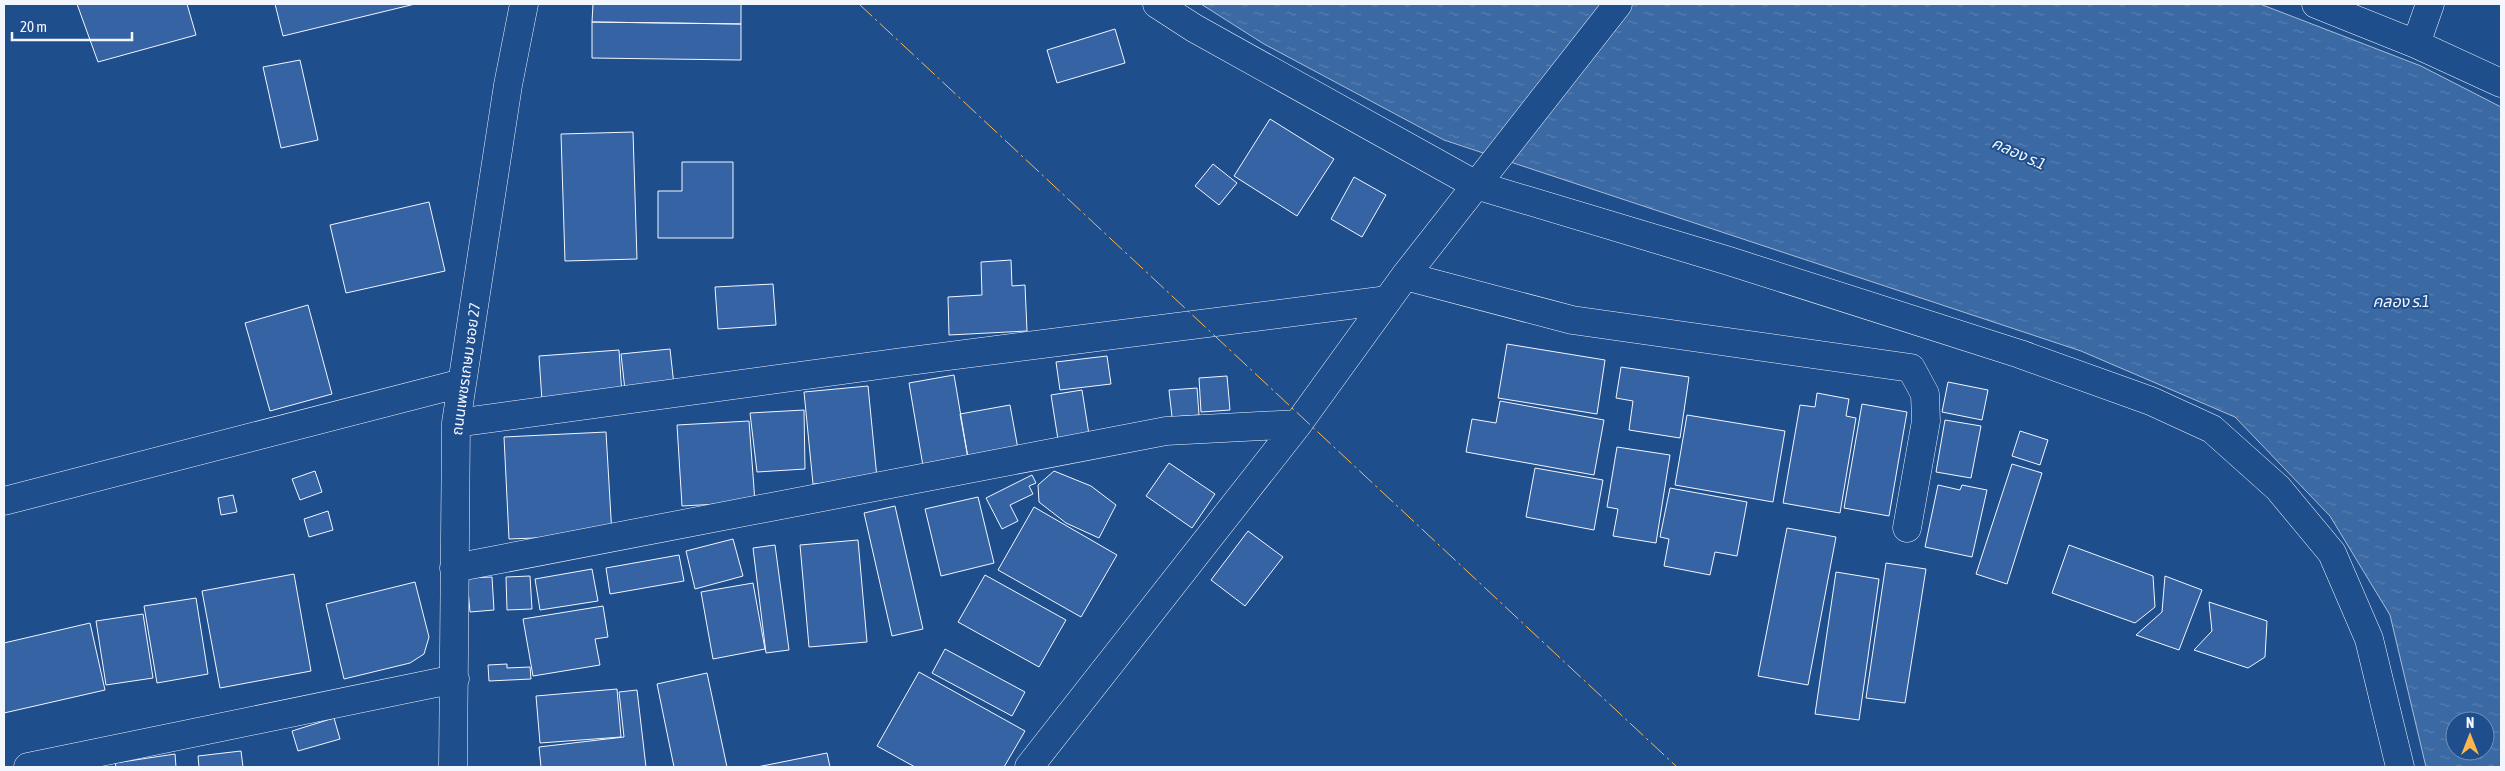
<svg xmlns="http://www.w3.org/2000/svg" width="2505" height="771" viewBox="0 0 2505 771" font-family="'Asap Condensed','Noto Sans Thai',sans-serif">
	<style>
		.water { fill: url(#water-ripples); stroke: #a8bbd7; fill-rule: evenodd }
		.building { fill: #3563a3; stroke: #f2f6ff }
		.lines { fill: none; stroke-linecap: round; stroke-linejoin: round }
		.street-casing { stroke: #f2f6ff; stroke-width: 29 }
		.street { stroke: #1f4e8c; stroke-width: 28 }
		.power { stroke: #ffb74d; stroke-width: 1; stroke-dasharray: 18 4 2.5 4; stroke-linecap: butt }
		.labels { text-anchor: middle; stroke-width: 4; stroke-linejoin: round; paint-order: stroke }
		.street-label { font-size: 15px; fill: #f2f6ff; stroke: #1f4e8c }
		.water-label { font-size: 16px; font-style: italic; fill: #f2f6ff; stroke: #1f4e8c }
	</style>
	<defs>
		<pattern id="water-ripples" width="26" height="14" patternUnits="userSpaceOnUse" patternTransform="scale(1.25)"><rect width="26" height="14" fill="#3b69a3"/><path d="M2 4q2-2 4 0t4 0M15 11q2-2 4 0t4 0" fill="none" stroke="#587fb1"/></pattern>
	</defs>
	<rect width="100%" height="100%" fill="#1f4e8c"/>
	<path class="water" d="M1201 4H2260L2421 66 2501 107V767H2426L2390 615 2330 516 2235 417 2081 351 1444 140 1264 44ZM2455 721H2485V751H2455Z"/>
	<path class="building" d="M77 4H187L196 35 98 62Z
		M275 4H415L283 36Z
		M593 4H741V24L592 22Z
		M592 22 741 24V60L592 58Z
		M1115 29 1125 63 1057 83 1047 50Z
		M300 60 318 140 281 148 263 67Z
		M1270 119 1334 159 1297 216 1234 176Z
		M633 132 637 259 565 261 561 134Z
		M682 162H733V238H658V191H682Z
		M1213 164 1237 183 1219 205 1195 186Z
		M1354 177 1386 195 1362 237 1331 219Z
		M429 202 445 271 346 293 330 225Z
		M1011 260 1012 286 1025 285 1027 331 949 335 948 297 982 295 981 262Z
		M773 284 776 325 718 329 715 287Z
		M308 305 332 394 270 411 245 323Z
		M1507 344 1605 360 1597 414 1498 398Z
		M670 349 674 385 625 390 621 354Z
		M619 350 622 395 542 401 539 356Z
		M1107 356 1111 384 1060 390 1056 362Z
		M1621 367 1689 377 1680 438 1629 430 1633 401 1616 398Z
		M954 375 968 458 923 466 909 383Z
		M1227 376 1230 410 1201 412 1199 378Z
		M1948 382 1988 390 1982 420 1942 412Z
		M868 386 877 478 813 484 804 392Z
		M1197 388 1199 415 1172 417 1169 390Z
		M1082 390 1090 441 1059 446 1051 395Z
		M1817 393 1849 399 1846 416 1856 418 1840 513 1783 503 1800 405 1815 407Z
		M1500 401 1604 420 1594 475 1466 452 1472 419 1496 423Z
		M1862 404 1907 412 1889 516 1844 508Z
		M1010 405 1018 449 968 458 960 414Z
		M804 410 805 469 757 472 750 413Z
		M1687 415 1785 431 1773 502 1675 485Z
		M1945 420 1981 426 1971 478 1936 472Z
		M749 421 755 502 682 506 677 425Z
		M2020 431 2048 440 2040 465 2012 456Z
		M606 432 612 535 509 539 504 437Z
		M1617 447 1670 455 1656 543 1613 536 1618 509 1607 507Z
		M1169 463 1215 494 1192 528 1146 496Z
		M2012 464 2042 473 2007 584 1976 574Z
		M1535 468 1603 480 1594 530 1526 517Z
		M315 471 322 492 300 500 292 479Z
		M1054 471 1091 486 1116 505 1099 538 1066 523 1039 502 1038 485Z
		M1032 475 1036 483 1029 486 1033 494 1010 505 1018 521 1002 529 986 498Z
		M1938 485 1960 490 1962 485 1987 490 1972 557 1925 547Z
		M1670 488 1747 502 1737 556 1715 552 1710 575 1664 566 1669 539 1660 537Z
		M233 495 237 512 221 515 218 498Z
		M978 497 994 563 941 576 925 509Z
		M895 506 923 629 892 636 864 513Z
		M1034 507 1117 555 1081 617 998 570Z
		M328 511 333 530 309 537 304 519Z
		M1787 528 1836 537 1808 685 1758 676Z
		M1248 531 1283 557 1245 606 1211 580Z
		M733 539 743 576 695 589 686 551Z
		M858 540 867 642 809 647 800 545Z
		M775 545 789 650 766 653 753 548Z
		M2069 545 2153 576 2155 607 2135 623 2052 593Z
		M679 555 684 581 610 594 606 568Z
		M1886 563 1926 569 1905 703 1866 698Z
		M592 569 598 601 540 610 535 579Z
		M1836 572 1879 579 1859 720 1815 714Z
		M294 574 311 671 220 688 202 591Z
		M985 575 1066 620 1039 667 958 622Z
		M530 576 532 609 507 610 506 577Z
		M2165 576 2202 590 2179 650 2136 635 2162 612Z
		M492 577 494 610 470 612 467 578Z
		M415 582 429 637 424 654 410 663 344 679 326 604Z
		M753 583 765 649 713 659 701 592Z
		M196 598 208 674 157 683 144 606Z
		M2209 602 2267 621 2265 657 2248 668 2194 650 2212 631Z
		M603 606 608 637 595 639 600 665 533 676 523 619Z
		M143 614 153 678 106 685 96 621Z
		M90 623 105 690 4 713V643Z
		M945 649 1025 692 1012 716 932 673Z
		M507 664V668L530 667 531 679 489 681 488 665Z
		M919 672 1025 731 1004 767H915L877 746Z
		M707 673 727 767H674L657 684Z
		M617 689 621 737 540 743 536 696Z
		M637 690 646 767H541L539 747 624 737 619 692Z
		M334 718 340 739 298 751 292 731Z
		M241 751 243 767H199L198 756Z
		M827 753 830 767H757Z
		M175 754 176 767H116L115 763Z"/>
	<g class="lines">
		<defs>
			<path id="street" d="M1157 4 1194 28 1476 185 1729 261 2020 354 2151 401 2212 429 2278 488 2332 553 2369 639 2400 767
				M2316 4 2416 44 2501 83
				M2416 44 2430 4
				M1405 276 1572 320 1911 368 1925 394 1926 421 1907 528
				M456 423 902 362 1388 300
				M4 501 462 383
				M454 568 1166 431 1298 424
				M28 767 455 679
				M453 767 456 423 508 85 524 4
				M1029 767 1298 424 1405 276 1618 4"/>
		</defs>
		<use href="#street" class="street-casing"/>
		<use href="#street" class="street"/>
		<path class="power" d="M859 4 1677 767"/>
	</g>
	<g class="labels">
		<g class="street-label">
			<text transform="translate(466 369) rotate(-82)" y="5">ถนนเพชรเกษม ซอย 27</text>
		</g>
		<g class="water-label">
			<text transform="translate(2019 153) rotate(24)" y="6">คลอง ร.1</text>
			<text x="2401" y="307">คลอง ร.1</text>
		</g>
	</g>
	<rect width="2505" height="771" fill="none" stroke="#f2f6ff" stroke-width="10"/>
	<g transform="translate(2470 736)"><circle r="24" fill="#1f4e8c" stroke="#7391ba"/>
	<path d="M0-4L9 19L0 12L-9 19Z" fill="#ffb74d"/>
	<text y="-8" font-size="14" font-weight="bold" text-anchor="middle" fill="#f2f6ff">N</text>
	</g>
	<path d="M12 32v8h120v-8" fill="none" stroke="#f2f6ff" stroke-width="2.5"/>
	<text x="20" y="32" font-size="15" fill="#f2f6ff" stroke="#1f4e8c" stroke-width="4" paint-order="stroke">20 m</text>
</svg>
